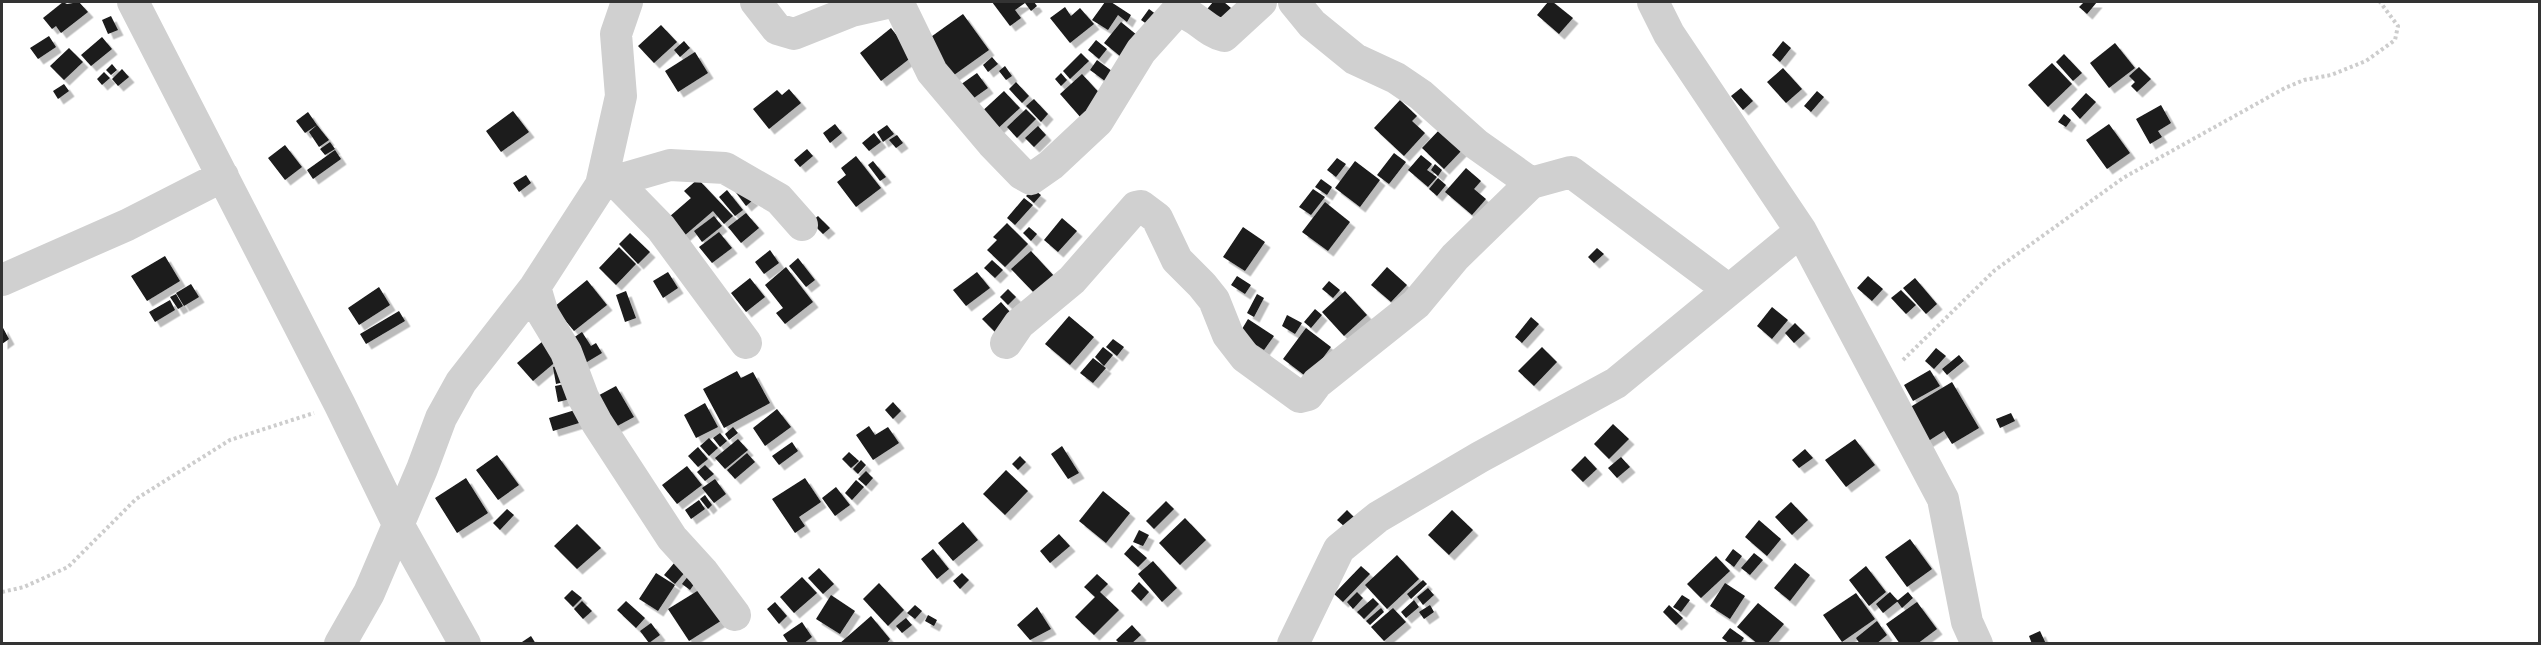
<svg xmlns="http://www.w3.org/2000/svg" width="2541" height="645" viewBox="0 0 2541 645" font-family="'DM Sans',sans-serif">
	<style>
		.building { fill: #1a1a1a; filter: url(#shadow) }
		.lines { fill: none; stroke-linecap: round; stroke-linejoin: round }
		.path { stroke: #cdcdcd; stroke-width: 4; stroke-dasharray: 3 3; stroke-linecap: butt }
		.street { stroke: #d0d0d0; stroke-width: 32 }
	</style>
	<defs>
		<filter id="shadow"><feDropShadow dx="5.5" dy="5.5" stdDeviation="0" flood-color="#0004"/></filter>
	</defs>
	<rect width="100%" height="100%" fill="#fff"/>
	<path class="building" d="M63 2 67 4 79 2 88 12 61 33 56 26 52 29 43 18Z
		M992 2H1034L1037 6 1031 11 1025 3 1015 10 1021 18 1010 26Z
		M1105 2H1111L1131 15 1127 22 1118 15 1108 30 1092 20Z
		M1213 2H1224L1238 14 1223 31 1203 14Z
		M1548 2H1553L1573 18 1559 34 1537 15Z
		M2084 2H2097L2087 14 2079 7Z
		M1065 7 1071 16 1080 8 1094 24 1070 43 1050 18Z
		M1149 9 1161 18 1154 29 1141 20Z
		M963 14 989 50 947 80 921 44Z
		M111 16 118 30 108 34 102 20Z
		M1121 22 1143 40 1126 61 1104 43Z
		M661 25 677 42 654 63 638 46Z
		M891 28 913 56 881 81 860 53Z
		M49 36 56 47 38 59 30 48Z
		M102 37 112 49 91 66 81 55Z
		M1096 40 1107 49 1099 59 1088 50Z
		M684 41 690 48 680 57 674 50Z
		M1783 41 1791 48 1780 62 1772 55Z
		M2115 43 2135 68 2109 88 2090 63Z
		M69 48 83 62 64 80 50 66Z
		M695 52 708 73 678 92 665 71Z
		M1081 53 1089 61 1070 79 1063 71Z
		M2064 54 2082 73 2073 81 2056 62Z
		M992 57 998 64 988 72 983 65Z
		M1097 60 1120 77 1113 87 1090 70Z
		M2052 63 2072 84 2048 107 2028 85Z
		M112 64 117 70 111 75 106 70Z
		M1005 66 1012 76 1006 80 999 71Z
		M2139 67 2151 79 2137 92 2131 86 2135 82 2129 76Z
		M1783 68 1802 89 1786 103 1767 82Z
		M122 69 129 77 118 86 112 79Z
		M104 72 110 78 102 85 97 79Z
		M977 73 988 88 971 100 960 85Z
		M1061 73 1067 80 1061 86 1055 79Z
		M1082 74 1104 98 1082 119 1060 94Z
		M1016 82 1029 96 1022 103 1009 89Z
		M64 84 69 91 58 99 53 91Z
		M1741 88 1753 101 1743 110 1731 96Z
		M789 89 801 103 769 129 753 109 777 90 782 95Z
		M1004 91 1020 108 994 132 978 115Z
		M1817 91 1824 97 1811 112 1804 106Z
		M2086 93 2096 102 2080 119 2071 109Z
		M1034 99 1048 114 1041 122 1026 106Z
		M1400 100 1417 116 1412 121 1425 133 1404 156 1374 128Z
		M2161 105 2171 123 2158 131 2162 137 2150 144 2136 119Z
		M1026 109 1036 119 1017 138 1007 127Z
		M513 111 529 132 501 152 486 131Z
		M308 112 317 125 305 133 296 121Z
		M2064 114 2071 120 2066 127 2058 122Z
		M835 124 842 133 830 143 823 133Z
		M2109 124 2130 153 2107 169 2086 140Z
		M317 125 329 140 319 147 309 132Z
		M887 125 894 134 883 142 877 132Z
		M1038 126 1046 135 1034 147 1025 138Z
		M1441 128 1463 149 1444 169 1422 148Z
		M874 133 881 142 869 151 862 143Z
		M897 135 903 143 896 148 889 140Z
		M330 142 335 149 325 155 320 149Z
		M285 145 302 167 285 180 268 158Z
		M807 149 813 156 800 167 794 160Z
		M335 150 341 159 313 179 307 170Z
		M1394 153 1406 162 1389 184 1377 175Z
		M1421 155 1432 164 1427 170 1437 177 1428 187 1408 170Z
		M856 156 881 188 856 207 837 182 846 175 841 168Z
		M1337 158 1346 164 1336 177 1327 170Z
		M873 161 886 177 880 181 868 165Z
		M1355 161 1380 180 1360 207 1335 188Z
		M1435 164 1442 170 1438 176 1431 170Z
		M1466 168 1481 181 1474 189 1486 199 1472 215 1445 192Z
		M526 175 531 183 519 192 513 183Z
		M1438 178 1446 185 1437 196 1429 189Z
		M698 179 733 216 724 224 713 211 684 236 669 217 691 198 684 191Z
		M1321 179 1332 187 1327 195 1315 187Z
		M731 186 753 200 746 206Z
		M1033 189 1041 195 1034 203 1026 196Z
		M1313 189 1325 197 1311 215 1299 207Z
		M727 190 743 210 735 216 719 197Z
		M1024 198 1033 205 1015 225 1007 218Z
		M1325 202 1350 222 1328 251 1302 232Z
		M746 213 759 228 741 243 728 227Z
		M714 216 722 226 702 242 694 231Z
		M818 216 830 228 823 234 811 222Z
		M1062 218 1077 231 1058 252 1044 240Z
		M1007 223 1028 244 1005 267 987 250 997 240 993 237Z
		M1029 227 1037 234 1031 241 1023 233Z
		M1243 227 1265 242 1245 271 1223 257Z
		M719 232 732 248 712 263 699 247Z
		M630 233 650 252 638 264 619 244Z
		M619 247 636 264 616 285 599 268Z
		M1597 248 1604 254 1594 263 1588 257Z
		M770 250 779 263 764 274 755 262Z
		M1031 251 1055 277 1036 295 1011 269Z
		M165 256 180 281 147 301 131 276Z
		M798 258 815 280 806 287 789 266Z
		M992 260 1003 270 995 278 984 268Z
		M786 267 813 302 785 324 776 313 783 308 765 285Z
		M1387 267 1407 285 1391 302 1371 285Z
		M668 272 678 288 663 298 653 281Z
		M977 272 990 288 966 306 953 290Z
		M1237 276 1251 285 1245 294 1231 285Z
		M1868 276 1883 289 1872 301 1857 288Z
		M750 278 765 297 746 312 731 293Z
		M1915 278 1937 304 1926 314 1903 288Z
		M587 280 607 305 574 331 554 307Z
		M1329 281 1340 290 1333 298 1322 289Z
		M191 284 199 297 184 306 176 293Z
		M379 287 390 305 359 325 348 308Z
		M1008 289 1016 297 1008 305 1000 297Z
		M1901 290 1916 305 1906 314 1891 298Z
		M626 291 636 318 625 322 616 295Z
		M1345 291 1367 315 1344 336 1322 312Z
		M176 294 183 306 178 309 170 297Z
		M1257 294 1264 298 1254 317 1247 313Z
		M170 300 175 310 155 322 149 312Z
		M1001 302 1010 312 998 335 982 319Z
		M1772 307 1788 320 1772 339 1757 326Z
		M1315 309 1322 315 1311 328 1304 322Z
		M399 311 405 321 366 344 360 334Z
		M1287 315 1302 323 1295 334 1282 326Z
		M1069 316 1094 337 1070 365 1045 344Z
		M1531 317 1539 324 1522 343 1515 337Z
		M1248 319 1274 336 1264 350 1239 334Z
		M1795 323 1805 333 1794 343 1785 333Z
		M2 326 9 339 2 344Z
		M1306 328 1331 347 1308 378 1283 359Z
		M582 332 591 346 596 343 602 353 582 365 567 342Z
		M1113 339 1124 347 1117 356 1106 347Z
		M543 341 559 359 533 381 517 363Z
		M1103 347 1113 355 1104 366 1095 357Z
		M1542 347 1557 362 1534 386 1518 371Z
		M1936 348 1946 356 1934 369 1925 361Z
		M1959 355 1964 361 1947 375 1942 369Z
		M1093 358 1106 368 1093 383 1080 373Z
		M565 364 568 381 556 384 553 367Z
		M1930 370 1940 386 1913 401 1904 385Z
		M737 371 741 378 753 372 770 403 724 428 703 389Z
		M1952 382 1979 428 1952 444 1944 431 1922 445 1902 412Z
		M570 383 574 398 558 402 555 386Z
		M616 386 634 417 608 431 590 400Z
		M893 402 901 411 893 419 885 410Z
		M705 403 718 427 696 438 684 415Z
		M777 409 791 427 765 446 753 428Z
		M575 410 579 423 553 431 549 418Z
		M2011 413 2015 421 2000 428 1996 419Z
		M1613 424 1629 439 1609 459 1594 444Z
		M869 426 875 435 888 427 899 443 873 460 856 435Z
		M733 427 738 433 729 440 725 434Z
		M720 433 727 441 720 447 713 438Z
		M709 438 718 448 709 456 700 446Z
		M738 439 748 450 725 469 715 458Z
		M1855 439 1875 465 1846 487 1825 460Z
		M792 442 798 451 779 465 772 456Z
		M1062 446 1079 473 1068 479 1051 454Z
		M698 447 708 459 698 467 688 456Z
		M1805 449 1813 458 1799 468 1792 460Z
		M849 452 859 461 851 468 842 459Z
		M747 453 755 462 735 479 727 470Z
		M497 455 519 485 498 500 476 470Z
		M1020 456 1026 462 1018 470 1012 464Z
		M1585 456 1597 469 1583 482 1571 470Z
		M1621 457 1630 467 1617 478 1608 468Z
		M861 460 866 465 858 474 853 469Z
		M705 465 714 474 705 481 697 472Z
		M687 466 702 485 677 504 662 485Z
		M1006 470 1028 491 1005 515 983 494Z
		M866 471 873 478 866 486 858 479Z
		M466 478 488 513 457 533 435 498Z
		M805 478 821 502 799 517 805 526 795 533 772 499Z
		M715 479 726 494 714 503 702 488Z
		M856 480 864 487 852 500 845 493Z
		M836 487 850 505 835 516 822 498Z
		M1103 491 1130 513 1106 543 1079 521Z
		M705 495 712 505 708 509 700 499Z
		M699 500 705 509 691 519 685 510Z
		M1166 501 1174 509 1154 529 1146 521Z
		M1791 502 1808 520 1792 535 1775 517Z
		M507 509 514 515 500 530 493 523Z
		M1347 510 1354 517 1345 527 1337 520Z
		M1452 510 1473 530 1449 555 1428 535Z
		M1185 518 1206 540 1180 565 1159 543Z
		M1759 520 1781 539 1767 556 1745 537Z
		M963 522 978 540 953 561 938 543Z
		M577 524 601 548 577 569 554 546Z
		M1139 530 1149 535 1143 546 1133 542Z
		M1059 534 1070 546 1050 563 1040 551Z
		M1910 539 1932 569 1907 587 1885 557Z
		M1132 545 1147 558 1138 567 1124 554Z
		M933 549 949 569 937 579 921 559Z
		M1733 549 1742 556 1734 567 1725 560Z
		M1754 553 1763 560 1750 575 1741 568Z
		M1397 555 1419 579 1387 609 1365 585Z
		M1716 556 1730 571 1701 598 1687 584Z
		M1153 561 1177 588 1162 602 1138 574Z
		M675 562 686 571 675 584 664 575Z
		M1795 563 1810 575 1790 601 1774 588Z
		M1361 566 1370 574 1343 602 1334 594Z
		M1866 566 1886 592 1869 606 1849 580Z
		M819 568 834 584 823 594 808 578Z
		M656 573 675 585 658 611 639 599Z
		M962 573 969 580 960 589 953 581Z
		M1097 574 1108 584 1100 592 1119 610 1094 635 1075 617 1095 597 1084 587Z
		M689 575 697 580 690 590 682 584Z
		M802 577 817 593 794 613 780 597Z
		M1423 580 1427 584 1411 599 1407 594Z
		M1139 582 1149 592 1141 601 1131 591Z
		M879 583 904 610 888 626 863 599Z
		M1725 583 1745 596 1730 619 1710 606Z
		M707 585 727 617 689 641 668 609Z
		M1428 588 1434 595 1423 605 1417 597Z
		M572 590 582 598 573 607 564 598Z
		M1357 592 1363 598 1353 609 1347 602Z
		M1890 592 1898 601 1883 613 1876 604Z
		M1908 592 1913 598 1902 608 1897 601Z
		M1856 593 1875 619 1842 642 1823 615Z
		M831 595 855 611 840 634 816 619Z
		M1682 595 1690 600 1681 612 1673 607Z
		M1373 598 1379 604 1364 619 1357 612Z
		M1414 600 1419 607 1406 618 1401 612Z
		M582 601 592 611 583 619 574 609Z
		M626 601 645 618 636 628 617 610Z
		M775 602 787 616 779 624 767 609Z
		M1917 602 1937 629 1917 644H1900L1886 624Z
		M1758 603 1784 624 1767 644H1758L1737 627Z
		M915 605 922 611 915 619 907 613Z
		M1430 605 1434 612 1424 619 1419 612Z
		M1669 605 1683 618 1676 625 1663 612Z
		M1037 607 1051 629 1030 640 1017 625Z
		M1381 608 1384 612 1370 625 1366 621Z
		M1393 608 1406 622 1384 641 1371 627Z
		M928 615 937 620 934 626 925 621Z
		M871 616 890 639 886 644H839Z
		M906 618 912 625 902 633 896 626Z
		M1877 621 1887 635 1876 644H1860L1856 638Z
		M802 622 812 637 803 644H789L783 635Z
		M651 623 660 635 649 643 640 631Z
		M1132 625 1141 635 1131 644H1120L1116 640Z
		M1730 628 1744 638 1740 644H1730L1722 638Z
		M2040 631 2046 644H2032L2029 636Z
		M531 636 536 644H519Z"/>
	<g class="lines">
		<path class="path" d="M1903 360 1995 270 2123 178 2285 88 2304 80 2331 75 2366 61 2395 40 2398 26 2380 2
			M2 592 24 587 68 567 136 499 230 440 314 413"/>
		<path class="street" d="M133 2 340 405 398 524 465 644
			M756 2 777 29 794 34 852 11 892 2
			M898 2 932 72 992 143 1022 174 1031 179 1051 165 1098 121 1141 51 1177 11C1196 14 1206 32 1224 36L1261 2
			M1294 2 1312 24 1355 59 1396 78 1421 95 1476 144 1531 183 1571 172 1729 290
			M1653 2 1669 34 1801 231 1943 499 1967 622 1977 644
			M615 181 661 228 746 343
			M601 185 670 165 725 168 779 199 802 225
			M2 280 127 225 223 176
			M535 287 543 314 566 352 583 397 597 423 672 538 703 572 735 615
			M1006 343 1019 324 1072 280 1136 207 1141 206 1157 218 1177 260 1202 285 1214 300 1228 335 1245 357 1300 397 1308 395 1317 383 1416 304 1455 257 1531 183
			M340 644 369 593 422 469 441 418 461 382 535 287 601 185 621 96 616 34 627 2
			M1293 644 1339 549 1378 517 1480 457 1616 383 1801 231"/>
	</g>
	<rect width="2541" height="645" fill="none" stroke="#333333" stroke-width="6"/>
</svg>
